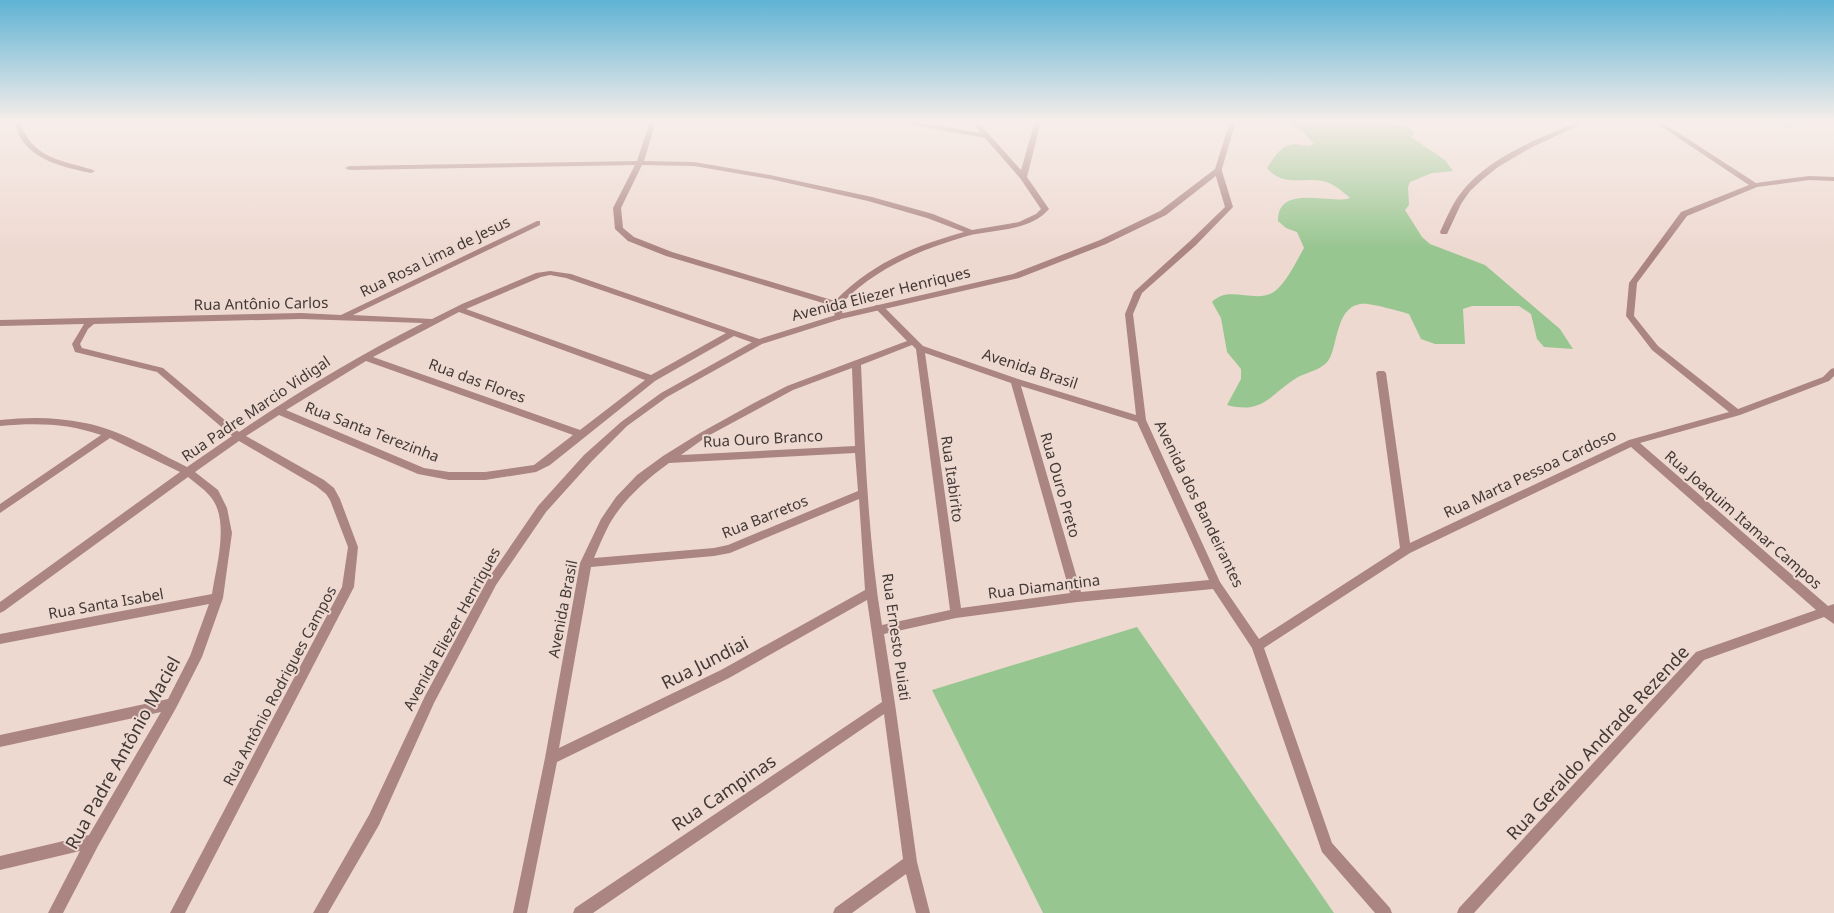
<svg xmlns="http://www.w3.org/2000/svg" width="1834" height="913" viewBox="0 0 1834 913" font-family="'Noto Sans',sans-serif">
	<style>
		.green { fill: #98c690 }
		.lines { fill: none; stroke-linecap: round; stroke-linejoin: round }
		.minor { fill: #ab8582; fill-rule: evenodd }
		.tertiary { fill: #ab8582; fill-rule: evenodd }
		.labels { text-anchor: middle; stroke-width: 4; stroke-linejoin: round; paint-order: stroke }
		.street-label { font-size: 15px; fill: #423936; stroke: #eed9d1 }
		.near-street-label { font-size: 18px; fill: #423936; stroke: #eed9d1 }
	</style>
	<rect width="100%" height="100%" fill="#eed9d1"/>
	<path class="green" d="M1283 121H1387L1409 127 1415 133 1411 137 1445 160 1453 171 1432 173 1410 182 1408 187 1409 205 1405 210 1422 237 1430 244 1485 265 1560 329 1573 349 1544 347 1537 339 1531 314 1519 306H1472L1463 309 1465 344H1435L1421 339 1409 314C1399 311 1368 302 1360 304 1335 308 1338 348 1328 361 1321 370 1308 372 1298 377 1271 393 1264 415 1227 405L1241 379V369L1227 352 1221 318 1212 302C1229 285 1253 303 1272 293 1285 286 1297 260 1304 248L1297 232 1286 228 1278 221C1278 183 1330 205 1350 198 1342 191 1333 183 1323 181 1302 177 1283 187 1267 168 1273 159 1281 144 1294 144 1302 144 1305 148 1314 144L1302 131Z
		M1755 121H1811L1813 122 1787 127Z
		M1137 627 1334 913H1043L932 690Z"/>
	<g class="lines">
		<path class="minor" d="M14 121H20C29 150 48 158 76 165 82 167 89 168 95 171L91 173C58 166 22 158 14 121Z
			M650 121H656L644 161 694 162 770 175 872 197 933 214 972 230 1019 222 1036 214 1041 209 1020 178 985 138 902 123 899 121H911L981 133 971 121H977L1021 170 1035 121H1041L1027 177 1049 209C1029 232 994 229 967 236 919 250 876 268 841 304L843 317 839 320 835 317 833 306 666 256 628 241 615 229 613 208 635 165 349 170 345 168 349 166 637 161ZM642 165 694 166 770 179 868 201 927 218 964 232C914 246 872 263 835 301L672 252 634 237 623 228 621 208Z
			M1579 121H1593L1582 124 1532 147 1498 167 1483 179 1470 191 1461 204 1447 234H1441L1440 232C1447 217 1453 202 1464 189 1493 155 1540 138 1579 121Z
			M1653 121H1660L1756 183 1809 176 1834 177V181L1809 180 1757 187 1687 216 1637 283 1634 316 1658 346 1738 409 1823 377 1831 369 1834 368V376L1829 381 1740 415 1640 443 1828 606 1834 604V624L1824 617 1704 660 1474 913H1457L1459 908 1696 652 1816 610 1631 447 1410 553 1264 648 1332 843 1390 908 1392 913H1375L1322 852 1252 648 1213 589 1077 602 956 618 884 634 895 704 917 862 930 913H916L906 874 852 913H833L835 908 903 859 884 714 593 913H573L575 908 882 702 867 600 729 678 557 762 527 913H513L545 758 580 563 601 519 616 497 637 475 663 456 700 433 754 403 787 386 907 341 876 309 875 307 876 305H882L923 346 1018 379 1136 415 1125 314 1134 292 1190 241 1225 207 1214 170 1221 168 1233 207 1196 245 1142 293 1133 314 1146 420 1220 582 1259 639 1400 548 1376 373 1378 371H1384L1386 373 1410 543 1629 440 1729 412 1652 350 1626 316 1629 283 1681 212 1749 185ZM912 345 916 349 950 610 882 625C868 539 865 451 861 365ZM925 353 1011 383 1070 593 961 608ZM852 368 855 446 681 455 706 437 793 390ZM1021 386 1137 422 1209 580 1081 592ZM855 453 858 491 728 545 714 548 594 558C599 546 604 534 610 523 625 498 646 480 669 463ZM859 499 865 590 721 670 559 748 591 567 714 556 730 553Z
			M537 221H540V225L353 315 432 319 462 304 536 273 550 271 571 274 762 340 763 342 759 345 734 336 655 381 550 465 536 472 485 480H449L418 474 279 415 246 436 324 480 334 488 340 499 358 547 354 587 185 913H170L342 587 348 547 330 500 326 494 316 486 239 441 195 472 218 490 227 508 232 533 223 598 202 657 176 708 98 846 63 913H48L80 851 0 870V856L89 835 161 712 0 747V735L168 699 190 656 209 604 0 644V634L212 594C216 566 231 518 209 495 203 488 195 483 188 477L4 611 0 613V602L180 472 110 438 0 513V504L101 435C66 423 36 423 0 426V420C30 417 55 417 85 423 118 429 157 452 187 467L232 436 157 372 75 352 72 344 84 324 0 326V320L301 313 341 315ZM550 275 566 278 726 333 651 375 466 309 541 277ZM459 312 645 380 580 430 373 357ZM301 319 423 323C359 355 298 392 239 432L163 368 82 348 80 344 88 329 94 324ZM366 361 573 435 534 465 485 472H449L424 468 286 410Z"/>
		<path class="tertiary" d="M1230 121H1236L1221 172 1166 215 1106 244 1019 278 841 319 762 344 667 397 627 426 592 461 546 512 496 585 434 703 379 825 328 913H313L369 815 425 696 488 579 538 506 584 455 621 422 661 393 756 340 839 314 1013 274 1100 240 1160 211 1215 169Z"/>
	</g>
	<linearGradient id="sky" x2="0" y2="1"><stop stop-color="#5fb3d4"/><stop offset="0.49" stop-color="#f7eeea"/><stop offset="1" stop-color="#f7eeea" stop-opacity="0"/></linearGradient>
	<rect width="1834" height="248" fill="url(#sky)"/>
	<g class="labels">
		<g class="street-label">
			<text transform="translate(435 257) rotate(-26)" y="5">Rua Rosa Lima de Jesus</text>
			<text transform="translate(881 294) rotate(-14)" y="5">Avenida Eliezer Henriques</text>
			<text transform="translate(261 304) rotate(-1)" y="5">Rua Antônio Carlos</text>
			<text transform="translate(1030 369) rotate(18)" y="5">Avenida Brasil</text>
			<text transform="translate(477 381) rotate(20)" y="5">Rua das Flores</text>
			<text transform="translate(256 409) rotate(-34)" y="5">Rua Padre Marcio Vidigal</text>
			<text transform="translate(372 432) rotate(21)" y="5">Rua Santa Terezinha</text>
			<text transform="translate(763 439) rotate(-3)" y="5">Rua Ouro Branco</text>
			<text transform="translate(1530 474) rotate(-25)" y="5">Rua Marta Pessoa Cardoso</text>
			<text transform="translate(952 479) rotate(82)" y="5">Rua Itabirito</text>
			<text transform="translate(1060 485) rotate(74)" y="5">Rua Ouro Preto</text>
			<text transform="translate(1199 504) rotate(64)" y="5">Avenida dos Bandeirantes</text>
			<text transform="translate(765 517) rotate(-22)" y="5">Rua Barretos</text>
			<text transform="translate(1743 520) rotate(41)" y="5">Rua Joaquim Itamar Campos</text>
			<text transform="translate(1044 587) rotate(-7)" y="5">Rua Diamantina</text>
			<text transform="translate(106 604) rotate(-10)" y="5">Rua Santa Isabel</text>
			<text transform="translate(563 609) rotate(-79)" y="5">Avenida Brasil</text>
			<text transform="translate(452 629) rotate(-61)" y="5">Avenida Eliezer Henriques</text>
			<text transform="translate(896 637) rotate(82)" y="5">Rua Ernesto Puiati</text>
			<text transform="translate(280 686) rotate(-62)" y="5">Rua Antônio Rodrigues Campos</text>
		</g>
		<g class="near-street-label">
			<text transform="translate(705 663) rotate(-27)" y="6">Rua Jundiai</text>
			<text transform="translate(1598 743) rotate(-47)" y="6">Rua Geraldo Andrade Rezende</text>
			<text transform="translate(123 753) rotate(-61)" y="6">Rua Padre Antônio Maciel</text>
			<text transform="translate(724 793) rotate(-34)" y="6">Rua Campinas</text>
		</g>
	</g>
</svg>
